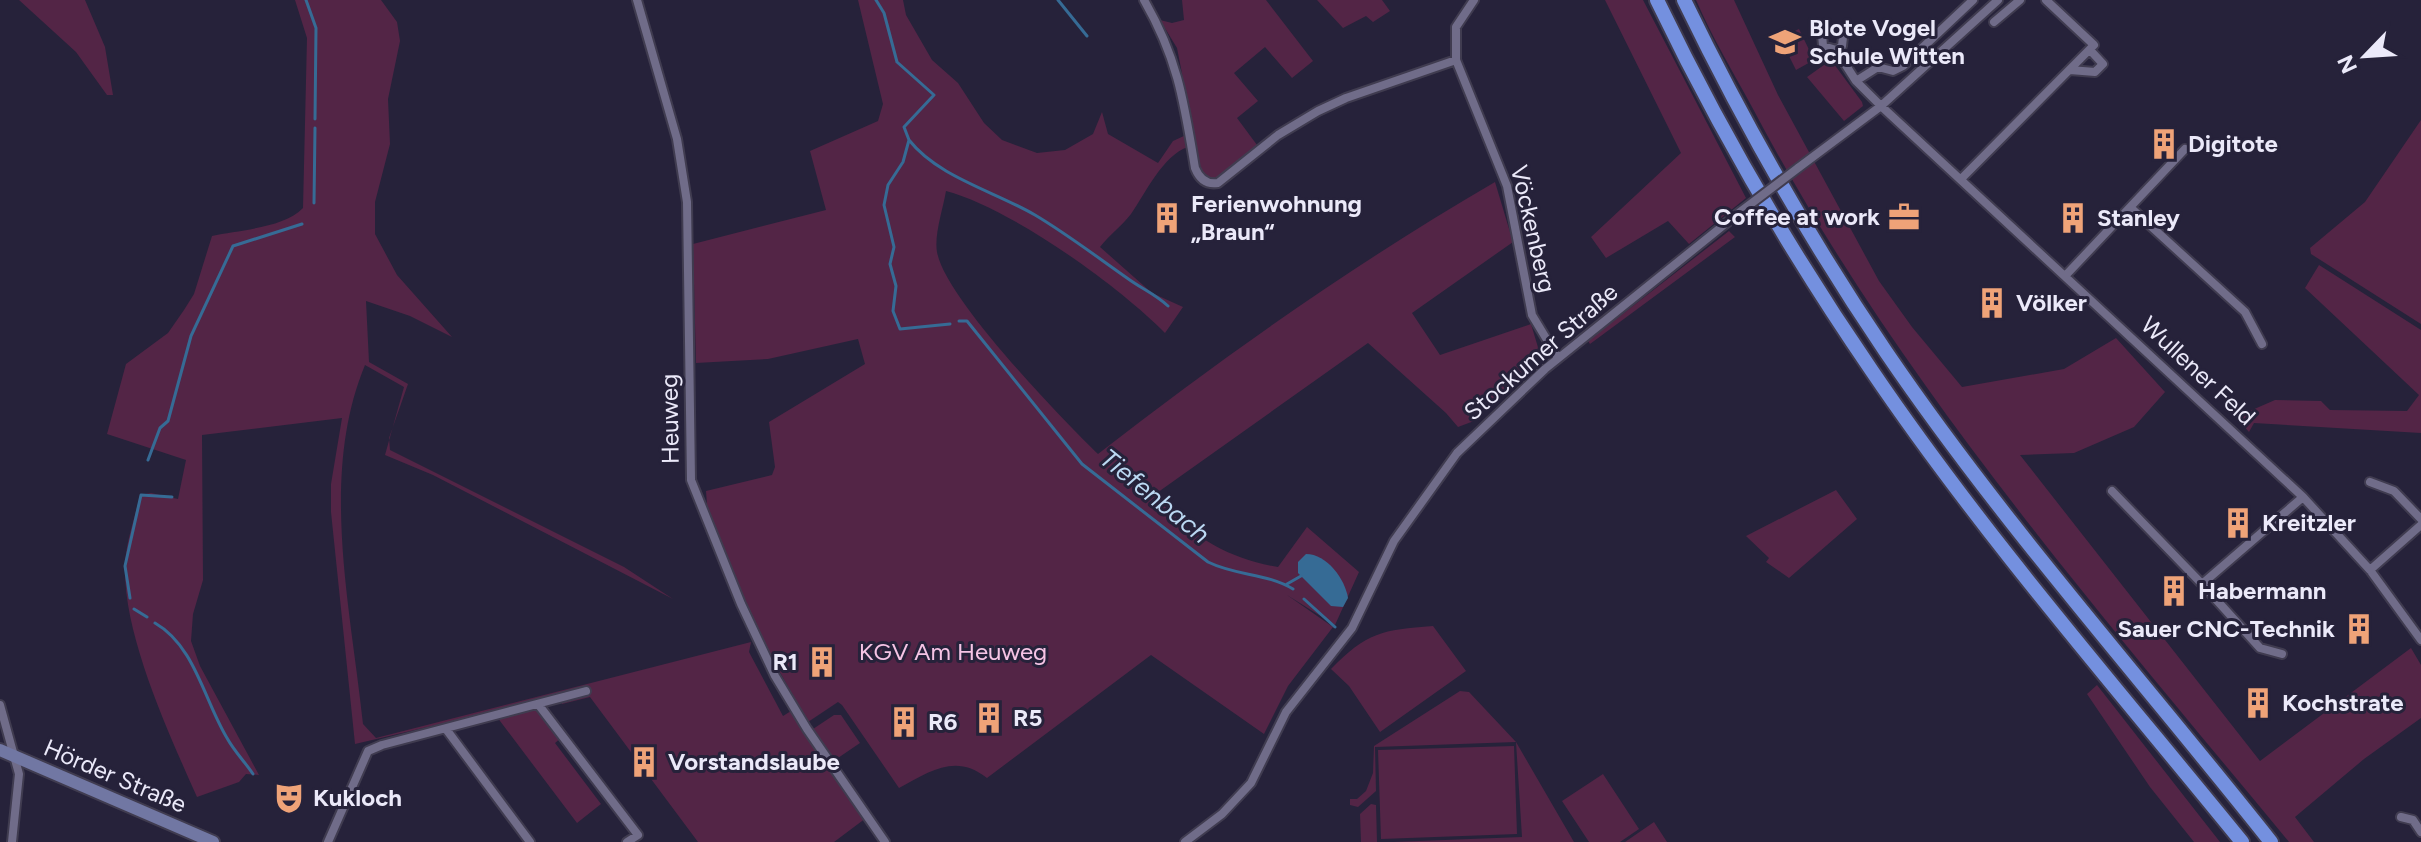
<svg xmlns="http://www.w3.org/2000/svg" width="2421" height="842" viewBox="0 0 2421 842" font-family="Figtree,sans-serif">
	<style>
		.green { fill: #532546 }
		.water { fill: #366b95 }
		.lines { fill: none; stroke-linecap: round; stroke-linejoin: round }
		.stream { stroke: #366b95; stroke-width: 3 }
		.minor-casing { stroke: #403c50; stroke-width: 12 }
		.secondary-casing { stroke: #403c50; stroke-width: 16 }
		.motorway-casing { stroke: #403c50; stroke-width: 18 }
		.minor { stroke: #706c89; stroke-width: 8 }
		.secondary { stroke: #7177a3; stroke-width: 12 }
		.motorway { stroke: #7490df; stroke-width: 14 }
		.minor-bridge-casing { stroke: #403c50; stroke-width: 12; stroke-linecap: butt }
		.minor-bridge { stroke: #706c89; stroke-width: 8 }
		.labels { text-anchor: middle; stroke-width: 6; stroke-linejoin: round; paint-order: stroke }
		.poi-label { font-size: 24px; font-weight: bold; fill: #ebe9f9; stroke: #26223a; text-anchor: start }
		.street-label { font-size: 24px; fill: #ebe9f9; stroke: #26223a }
		.park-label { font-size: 24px; fill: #f6c4e5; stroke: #26223a }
		.water-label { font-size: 26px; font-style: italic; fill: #bbd8f2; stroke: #26223a }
	</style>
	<rect width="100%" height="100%" fill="#26223a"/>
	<path class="green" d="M19 0H85L105 47 113 95H107L76 52Z
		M295 0H381L397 22 400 41 388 99 390 144 375 202V234L397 275 452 337 410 316 366 301 369 362 408 384 389 438 390 450 624 567 673 599 433 475 385 455 404 387 365 365C319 476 351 608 363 724L376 738 751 642 749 652 783 716 791 711 866 818 834 842H698L590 697 562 704 560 696 355 744 331 512V484L342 418 202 435 203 580 193 614 191 641 200 666 259 775 246 774 239 782 197 797C169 734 124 637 125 568 125 544 135 518 140 495L151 493 178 499 186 460 107 434 126 364 168 333 184 310 194 294 212 236C239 230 284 228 303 208L307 38Z
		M858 0H903L906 15 932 60 958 83 984 123 1002 140 1037 153 1065 150 1093 134 1102 112 1108 134 1158 163 1173 141 1186 135 1188 147C1163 155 1145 194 1131 214 1122 226 1109 235 1100 247L1152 293 1183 307 1165 333C1118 285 1010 208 946 191 943 209 934 235 937 252 945 298 1061 418 1098 454 1225 355 1356 263 1495 182L1513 242 1412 313 1440 355 1531 324 1540 354 1474 421 1458 427 1446 413 1368 343 1154 495C1190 535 1225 558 1278 567L1307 527 1359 572 1335 625 1287 595 1333 627 1288 686 1264 734 1151 655 987 778C956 753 930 771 899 788L842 705 838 702 808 722 760 637 707 505 706 491 772 475 775 467 769 422 865 364 858 339 768 359 696 363 693 244 826 210 810 151 878 121 883 104Z
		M1182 0H1266L1313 61 1292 78 1265 47 1234 73 1258 101 1237 118 1257 145 1218 177 1211 179 1201 170 1177 48 1160 20 1172 23 1184 20Z
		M1317 0H1382L1390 11 1373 22 1366 16 1343 28Z
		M1605 0H1643L1746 198 1689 244 1668 221 1606 258 1591 237 1681 153Z
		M1696 0H1734L1778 95 1879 281 1912 327 1962 387 2064 369 2116 338 2165 392 2134 427 2074 453 2020 455 2260 761 2411 648 2421 665V718L2364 759 2295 817 2314 842H2289C2095 607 1894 377 1752 107 1733 72 1712 37 1696 0Z
		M1799 29 1814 60 1796 70 1780 38Z
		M1831 60 1862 102 1863 106 1844 121 1807 77Z
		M2421 120V324L2311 254 2310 248 2365 202Z
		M1729 231 1735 237 1571 358 1590 344 1588 341Z
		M2319 265 2421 330V433L2254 423 2249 432 2236 417 2275 400 2321 401 2330 410 2407 411 2419 395 2305 288Z
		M1836 490 1857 519 1789 578 1766 562 1769 558 1746 536Z
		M1433 626 1466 671 1380 732 1349 686 1331 669C1367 632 1382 630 1433 626Z
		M2097 685 2220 842H2194L2150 787 2087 694Z
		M1460 691 1469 692 1516 742 1574 842H1393L1522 837 1516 742 1375 747 1376 791 1358 807 1350 805V799H1357L1366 791 1373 773 1374 746Z
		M538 709 561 738 555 743 601 804 577 823 497 717Z
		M834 715H841L860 743 835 760 813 729Z
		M1514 746 1517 834 1381 839 1378 750Z
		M1603 774 1639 829 1620 842H1589L1562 801Z
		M1371 804 1376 805 1377 842H1361L1360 814Z
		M1654 822 1667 842H1625Z"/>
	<path class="water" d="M1306 554C1327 554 1345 579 1348 598L1343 607 1331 606 1298 573V562Z"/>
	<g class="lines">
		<path class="stream" d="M306 0 316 28 315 119
			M876 0 884 13 897 62 934 95 904 127 909 140 903 162 888 185 884 205 894 247 890 264 896 286 893 311 900 329 950 324
			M1058 0 1087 36
			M909 140C938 177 994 191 1035 215 1067 234 1097 257 1127 278 1142 289 1155 294 1168 306
			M314 203 315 128
			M959 321H967L1082 464 1208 562C1236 576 1267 573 1293 589
			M148 460 160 428 168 421 191 336 233 246 302 224
			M1287 584 1301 576
			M130 598 125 566 141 495 172 497
			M1304 599 1335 627
			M134 609 147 617
			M155 623C195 646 204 700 227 738 234 751 245 762 253 774"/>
		<defs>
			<path id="minor" d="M637 0 677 139 687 202 691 480 741 604 775 676 807 729 885 842
				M1144 0C1178 59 1184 102 1195 168 1199 178 1206 185 1218 183L1278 135 1318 111 1346 98 1456 60
				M1474 0 1456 27V60L1507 186 1532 315 1558 358
				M1994 22 2020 0
				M1836 50 1842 46 1843 37 1837 29H1830L1822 34 1823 46 1836 50 1856 81 1881 106 2303 497 2370 570 2421 640
				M2070 70 2095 72 2103 64 2090 50
				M1856 81 1878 67 1893 71 1903 66 1973 0
				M1798 168 1881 106 1998 0
				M1962 178 2094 45 2046 0
				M2131 208 2245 312 2262 344
				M2066 275 2185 149
				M2370 482 2394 491 2421 519
				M2112 491 2202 584
				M2370 570 2421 525
				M2282 654 2260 648 2202 584 2303 497
				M538 704 638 835 627 842
				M0 705 19 774 12 842
				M446 729 530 842
				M2401 817 2413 820 2421 832
				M328 842 368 751 382 745 586 691
				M1185 842 1222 814 1251 783 1286 712 1352 628 1394 541 1457 453 1545 369 1740 212"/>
			<path id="secondary" d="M0 750 213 842"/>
			<path id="motorway" d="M1657 0C1719 129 1791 253 1872 371 1984 536 2116 687 2242 842
				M1684 0C1743 122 1810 240 1886 352 2003 524 2142 679 2271 842"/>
		</defs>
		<use href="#minor" class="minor-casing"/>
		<use href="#secondary" class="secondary-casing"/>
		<use href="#motorway" class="motorway-casing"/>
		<use href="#minor" class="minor"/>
		<use href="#secondary" class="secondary"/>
		<use href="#motorway" class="motorway"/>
		<defs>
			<path id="minor-bridge" d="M1740 212 1798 168"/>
		</defs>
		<use href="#minor-bridge" class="minor-bridge-casing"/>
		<use href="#minor-bridge" class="minor-bridge"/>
	</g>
	<defs>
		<symbol id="school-bare" viewBox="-9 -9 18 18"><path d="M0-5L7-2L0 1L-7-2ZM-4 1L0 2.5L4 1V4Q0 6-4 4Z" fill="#efa378" stroke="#26223a" stroke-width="2.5" paint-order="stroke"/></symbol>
		<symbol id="building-bare" viewBox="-9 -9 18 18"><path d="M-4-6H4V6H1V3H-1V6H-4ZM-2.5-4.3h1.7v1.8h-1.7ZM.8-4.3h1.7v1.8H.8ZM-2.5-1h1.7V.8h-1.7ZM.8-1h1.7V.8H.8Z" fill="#efa378" stroke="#26223a" stroke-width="2.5" paint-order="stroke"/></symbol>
		<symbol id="office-bare" viewBox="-9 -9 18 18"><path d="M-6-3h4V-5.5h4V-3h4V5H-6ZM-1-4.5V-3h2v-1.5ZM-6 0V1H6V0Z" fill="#efa378" stroke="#26223a" stroke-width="2.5" paint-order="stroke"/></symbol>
		<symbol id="theatre-bare" viewBox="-9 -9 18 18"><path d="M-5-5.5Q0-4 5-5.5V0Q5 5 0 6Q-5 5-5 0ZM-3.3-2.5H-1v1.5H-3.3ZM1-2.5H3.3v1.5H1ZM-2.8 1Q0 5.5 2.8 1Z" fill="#efa378" stroke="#26223a" stroke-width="2.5" paint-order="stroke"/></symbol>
	</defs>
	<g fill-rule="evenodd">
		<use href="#school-bare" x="1763" y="20" width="44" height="44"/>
		<use href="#building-bare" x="2142" y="122" width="44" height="44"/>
		<use href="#office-bare" x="1882" y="195" width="44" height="44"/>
		<use href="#building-bare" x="1145" y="196" width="44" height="44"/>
		<use href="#building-bare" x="2051" y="196" width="44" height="44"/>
		<use href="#building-bare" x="1970" y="281" width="44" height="44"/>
		<use href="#building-bare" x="2216" y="501" width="44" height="44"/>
		<use href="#building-bare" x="2152" y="569" width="44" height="44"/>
		<use href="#building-bare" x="2337" y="607" width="44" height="44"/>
		<use href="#building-bare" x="800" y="640" width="44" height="44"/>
		<use href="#building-bare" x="2236" y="681" width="44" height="44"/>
		<use href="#building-bare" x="967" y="696" width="44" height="44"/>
		<use href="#building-bare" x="882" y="700" width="44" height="44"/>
		<use href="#building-bare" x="622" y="740" width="44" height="44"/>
		<use href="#theatre-bare" x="267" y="776" width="44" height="44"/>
	</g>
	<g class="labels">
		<g class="poi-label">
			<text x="1809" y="36">Blote Vogel<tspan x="1809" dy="28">Schule Witten</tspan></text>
			<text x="2188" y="152">Digitote</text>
			<text x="1191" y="212">Ferienwohnung<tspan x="1191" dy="28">„Braun“</tspan></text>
			<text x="1880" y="225" text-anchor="end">Coffee at work</text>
			<text x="2097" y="226">Stanley</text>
			<text x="2016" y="311">Völker</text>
			<text x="2262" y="531">Kreitzler</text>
			<text x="2198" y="599">Habermann</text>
			<text x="2335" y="637" text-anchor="end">Sauer CNC-Technik</text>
			<text x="798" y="670" text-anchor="end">R1</text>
			<text x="2282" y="711">Kochstrate</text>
			<text x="1013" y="726">R5</text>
			<text x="928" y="730">R6</text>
			<text x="668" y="770">Vorstandslaube</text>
			<text x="313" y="806">Kukloch</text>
		</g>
		<g class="street-label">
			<text transform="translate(1533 229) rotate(77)" y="8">Vöckenberg</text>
			<text transform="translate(1541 352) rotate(-41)" y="8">Stockumer Straße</text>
			<text transform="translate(2198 371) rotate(43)" y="8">Wullener Feld</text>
			<text transform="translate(670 419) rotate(-91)" y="8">Heuweg</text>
			<text transform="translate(115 776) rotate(23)" y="8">Hörder Straße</text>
		</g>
		<g class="park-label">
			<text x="953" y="660">KGV Am Heuweg</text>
		</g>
		<g class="water-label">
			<text transform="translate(1155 496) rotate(39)" y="9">Tiefenbach</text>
		</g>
	</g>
	<g transform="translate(2365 56) rotate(245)" stroke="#26223a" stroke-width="6" paint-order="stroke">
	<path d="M0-6L14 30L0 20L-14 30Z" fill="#ebe9f9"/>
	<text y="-12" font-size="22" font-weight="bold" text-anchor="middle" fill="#ebe9f9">N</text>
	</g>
</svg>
